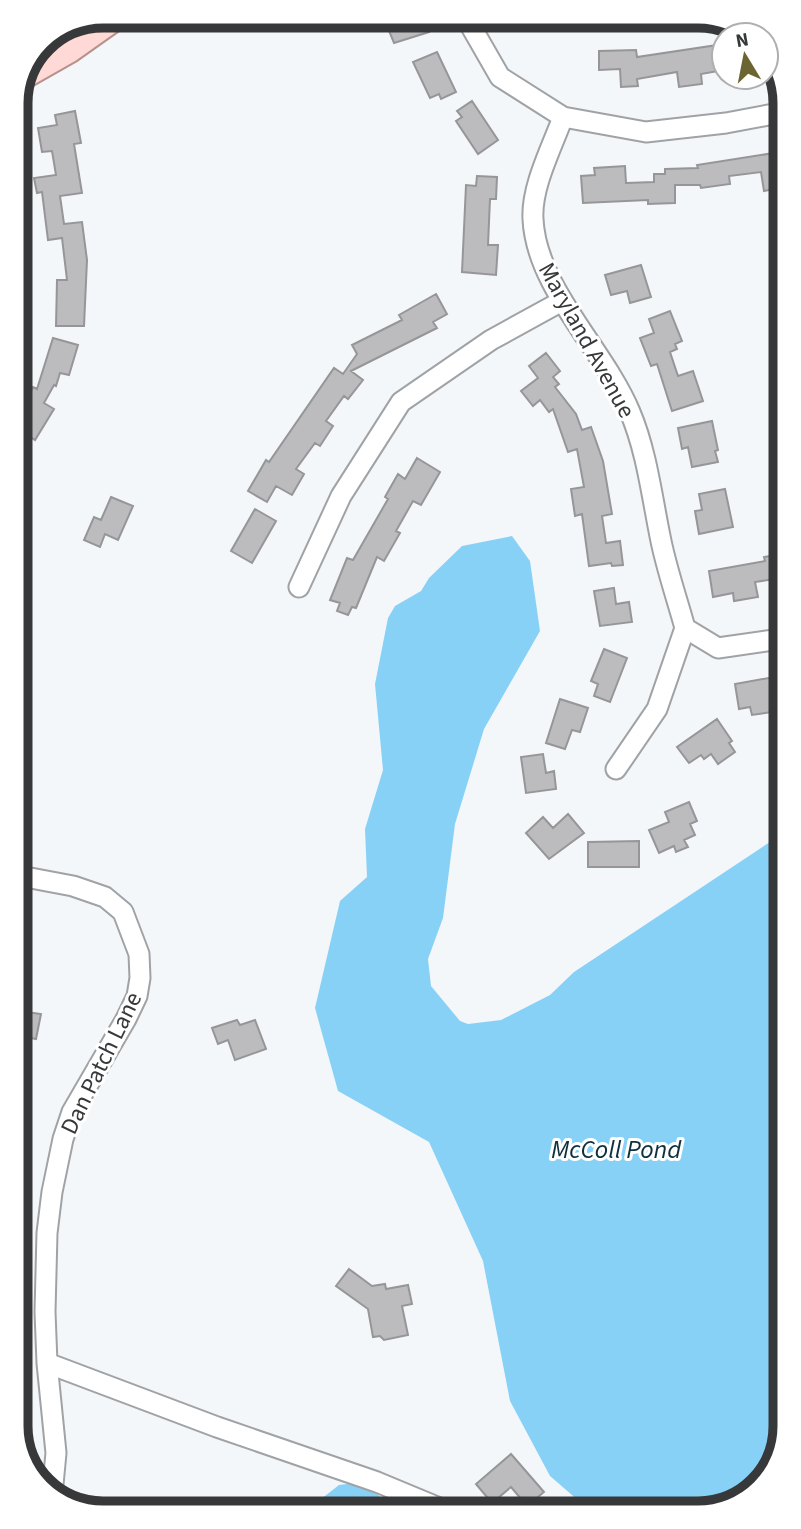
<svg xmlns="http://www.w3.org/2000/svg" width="801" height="1529" viewBox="0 0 801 1529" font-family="'Source Sans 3',sans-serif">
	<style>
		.water { fill: #88d1f6 }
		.building { fill: #bcbcbf; stroke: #969699; stroke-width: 2 }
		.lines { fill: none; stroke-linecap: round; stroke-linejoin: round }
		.minor-casing { stroke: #a0a3a6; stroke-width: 23 }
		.major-casing { stroke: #b8908c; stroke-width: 28 }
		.minor { stroke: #fff; stroke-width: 19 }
		.major { stroke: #fed9d5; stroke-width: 24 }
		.labels { text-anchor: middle; stroke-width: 6; stroke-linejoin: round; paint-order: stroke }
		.street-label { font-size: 24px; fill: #373839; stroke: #fff }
		.water-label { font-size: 26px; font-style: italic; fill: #0e303f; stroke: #fff }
		.rim { fill: none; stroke: #373839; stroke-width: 9 }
	</style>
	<rect width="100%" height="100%" fill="#f4f7fa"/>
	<path class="water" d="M512 536 530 561 540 631 484 729 455 824 443 918 428 959 431 986 460 1021 468 1024 501 1020 550 995 574 972 782 834 785 1427 770 1475 730 1507 587 1508 550 1476 510 1401 483 1261 429 1142 338 1091 315 1008 340 901 367 877 365 829 383 770 375 684 388 618 395 606 421 591 429 578 462 546Z
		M363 1482 396 1510 313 1511 316 1503 339 1485Z"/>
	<path class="building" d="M383 16H423L429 32 394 43Z
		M724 44V70L701 74 702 84 679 87 677 72 637 79 638 86 621 87 620 69 599 70V51L636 50 637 57Z
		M437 52 456 92 441 99 439 94 430 98 413 62Z
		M472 101 498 140 478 154 456 121 462 117 457 111Z
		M75 111 81 143 74 144 82 193 60 196 64 224 82 222 87 260 84 326H56L57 280H67L62 238 48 240 42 192 37 193 34 178 56 175 52 151 42 152 38 128 57 125 55 115Z
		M774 153 776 166H779V188L764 191 761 172 729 176 730 184 701 188 700 185H675V203L648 204V200L583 203 581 176 595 175 594 168 625 166 626 183 654 182V174H665V169L698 168 697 165Z
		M477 176 497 177 496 199H490L488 245H498L496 275 462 272 466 185 476 186Z
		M641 265 651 297 630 303 627 291 611 295 605 275Z
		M436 294 447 314 433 322 437 328 351 371 363 380 348 399 344 396 326 421 333 426 320 446 315 443 296 469 304 474 292 495 276 486 267 502 248 491 266 460 269 462 334 368 343 374 357 354 352 345 402 320 399 315Z
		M670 311 682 341 675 344 677 349 670 352 678 376 693 371 703 401 672 411 657 364 651 366 640 338 654 333 649 319Z
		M53 338 78 345 69 375 60 373 56 386 54 385 44 403 54 409 35 440 18 429 17 417 33 387 37 389Z
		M546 353 560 371 553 377 559 384 555 387 576 414 582 430 591 427 603 461 612 514 602 516 606 543 620 541 623 565 612 566 611 563 589 566 582 514 575 516 571 489 584 487 577 449 568 452 553 409 549 412 540 400 533 406 521 391 538 378 529 366Z
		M712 421 718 450 715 451 718 462 692 467 688 447 682 449 678 428Z
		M417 458 440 472 421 505 413 501 396 531 400 533 384 561 377 557 356 608 352 607 348 615 337 611 340 603 330 600 347 558 353 560 388 499 385 497 398 474 405 479Z
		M725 489 733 527 699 534 695 511 702 510 699 494Z
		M111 497 133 506 118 540 105 534 100 547 84 540 94 517 101 520Z
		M255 509 276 521 252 563 231 551Z
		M781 554V578L755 582 758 597 734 601 733 593 713 597 709 571 765 561 764 557Z
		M614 588 616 604 629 602 632 622 600 626 594 591Z
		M604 649 627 658 610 702 594 696 598 684 591 681Z
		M780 676 782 691 773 693 775 702 770 703 772 712 752 715 750 707 739 709 735 684Z
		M560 699 588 708 580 732 572 730 565 749 546 743Z
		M717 719 732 741 729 743 735 752 718 764 711 754 704 759 701 755 689 763 677 747Z
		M543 754 546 773 554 771 556 789 526 793 521 757Z
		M689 802 697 821 690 824 695 835 684 840 688 847 676 852 674 846 659 853 649 830 669 822 665 812Z
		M568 814 584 833 549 859 526 833 543 817 553 828Z
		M639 841V867H588V842Z
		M20 1011 41 1014 36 1039 20 1036Z
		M237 1020 240 1025 255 1020 266 1049 235 1060 228 1040 218 1044 212 1028Z
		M349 1269 372 1286 385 1284 386 1289 408 1285 412 1304 402 1306 408 1335 384 1340 380 1336 373 1337 368 1309 336 1286Z
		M511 1454 544 1492 527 1506 511 1487 492 1503 476 1484Z"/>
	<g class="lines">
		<defs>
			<path id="minor" d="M465 16 500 77 563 117 646 132 726 123 779 113
				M563 117C552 147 531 187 533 219 536 288 604 349 630 412 647 452 652 498 661 541 667 570 677 599 685 628L718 648 781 639
				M299 587 341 496 401 402 491 340 562 301
				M616 769 657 709 685 628
				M20 876 73 886 105 897 123 912 139 954 140 978 137 996 126 1019 72 1112 63 1139 52 1192 47 1233 45 1312 47 1363 56 1453 52 1495
				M47 1363 217 1427 377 1482 442 1509"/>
			<path id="major" d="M26 75 70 50 118 16"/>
		</defs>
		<use href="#minor" class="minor-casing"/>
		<use href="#major" class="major-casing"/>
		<use href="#minor" class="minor"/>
		<use href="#major" class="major"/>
	</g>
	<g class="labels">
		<g class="street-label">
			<text transform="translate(587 340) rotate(61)" y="8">Maryland Avenue</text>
			<text transform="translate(101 1063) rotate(-64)" y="8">Dan Patch Lane</text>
		</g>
		<g class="water-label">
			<text x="616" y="1158">McColl Pond</text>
		</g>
	</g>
	<path d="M0 0H801V1529H0ZM103 28H698A75 75 0 0 1 773 103V1426A75 75 0 0 1 698 1501H103A75 75 0 0 1 28 1426V103A75 75 0 0 1 103 28Z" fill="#fff" fill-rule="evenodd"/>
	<path class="rim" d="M103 28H698A75 75 0 0 1 773 103V1426A75 75 0 0 1 698 1501H103A75 75 0 0 1 28 1426V103A75 75 0 0 1 103 28Z"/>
	<g transform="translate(745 56) rotate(350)"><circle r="33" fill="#ffffff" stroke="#afafb0" stroke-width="2"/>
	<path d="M0-5L12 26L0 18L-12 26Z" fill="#6c6532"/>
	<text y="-10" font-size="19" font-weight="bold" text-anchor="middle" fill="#373839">N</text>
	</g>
</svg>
